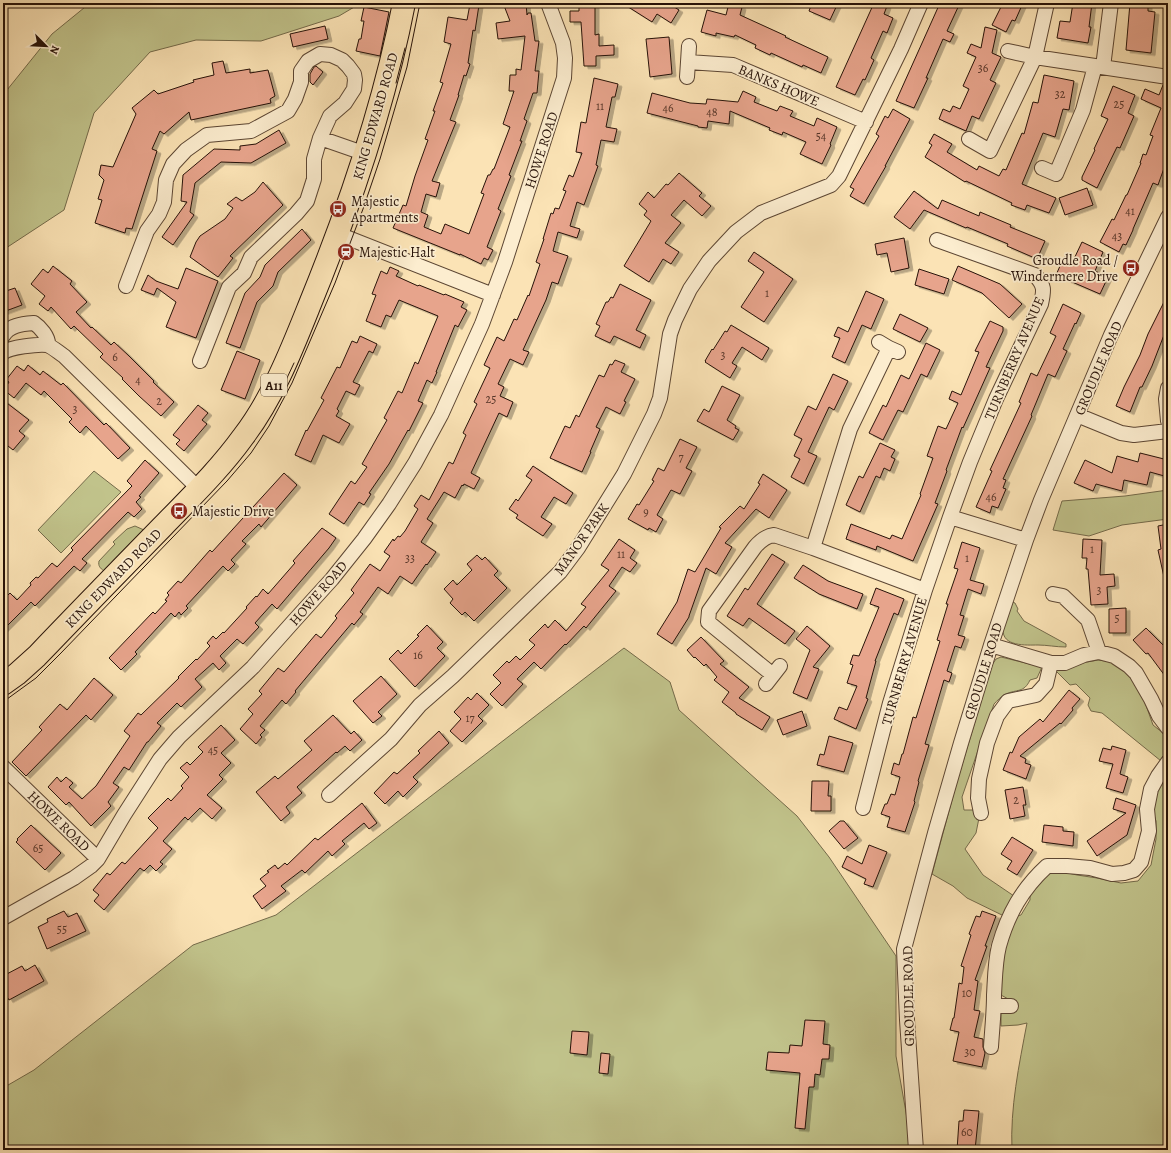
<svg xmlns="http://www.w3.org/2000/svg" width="1171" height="1153" viewBox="0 0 1171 1153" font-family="Alegreya,serif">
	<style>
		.green { fill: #c1c38b; stroke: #746a4a }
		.building { fill: #e7a48c; stroke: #271208; filter: url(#shadow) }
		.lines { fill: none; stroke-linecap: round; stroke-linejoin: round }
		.street-casing { stroke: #5c4633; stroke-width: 16 }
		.primary-casing { stroke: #271208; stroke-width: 24 }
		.street { stroke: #fcedcf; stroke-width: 14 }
		.primary { stroke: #fbe3b5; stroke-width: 22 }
		.tram { stroke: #271208; stroke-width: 1 }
		.labels { text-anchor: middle; stroke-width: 3.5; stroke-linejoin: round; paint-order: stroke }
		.number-label { font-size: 12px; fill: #573629 }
		.shield { fill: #fcedcf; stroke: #675444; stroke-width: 1 }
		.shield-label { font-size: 13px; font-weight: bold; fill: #271208 }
		.street-label { font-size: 14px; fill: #271208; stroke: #fcedcf }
		.poi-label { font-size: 14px; fill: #271208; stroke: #fcedcf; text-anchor: start }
	</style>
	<defs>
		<filter id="shadow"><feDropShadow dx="4" dy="2.5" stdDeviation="0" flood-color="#0004"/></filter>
	</defs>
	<rect width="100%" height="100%" fill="#fbe3b5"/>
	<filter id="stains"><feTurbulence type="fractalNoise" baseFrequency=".005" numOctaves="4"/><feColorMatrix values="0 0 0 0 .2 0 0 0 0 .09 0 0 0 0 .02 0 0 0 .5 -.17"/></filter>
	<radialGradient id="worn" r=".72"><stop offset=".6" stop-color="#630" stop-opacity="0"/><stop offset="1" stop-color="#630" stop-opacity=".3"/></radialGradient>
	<path class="green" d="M90 3H361L339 16 261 41 196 40 150 52 94 113 64 210 3 250V104L7 90 52 34Z
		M94 471 121 492 61 553 38 530Z
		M1168 490V519L1122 525 1089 536 1053 530 1062 501 1125 496Z
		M135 526 144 530 104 571C100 568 98 566 99 561L115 544 113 542 127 529Z
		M1012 602 1015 603 1018 609 1017 611 1024 621 1066 644V647C1056 647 1047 645 1038 645 1026 645 1002 647 1003 629 1004 621 1009 611 1012 602Z
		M624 648 670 682 679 710 797 816 829 857 896 956V1056L907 1118 909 1150H3V1088L34 1070 193 945 276 915Z
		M1001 657 1042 667 1037 678 1030 680C1024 693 1017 689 1006 694 1001 696 997 701 994 704L962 797 964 810H975L979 818 976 833 965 849 983 875 1014 896 1004 916 967 898 953 886 932 874 956 785 992 665 996 659Z
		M1098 660 1113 662 1132 677 1141 691 1153 725 1168 737V746L1161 761 1102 713 1091 711 1088 705 1090 698 1076 684 1070 685 1056 671C1067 663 1085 663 1098 660Z
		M1168 771V1150H1012C1010 1108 1019 1065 1027 1023L1018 1025 1001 1026V1013L1004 1012 1015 1011 1016 1001 1010 1000 1001 995 1002 961 1007 941 1017 916 1021 915 1030 900V894L1049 873 1059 871 1077 875 1097 878 1121 883 1138 881 1151 865 1156 839V821L1152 809 1154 796Z"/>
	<path class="building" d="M503 3H526L527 15 528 13H531L535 41H539L535 71H539L537 93H533L524 119 527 121 520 141H522L509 175 511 176 498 209 501 211 487 247 493 250 488 260 484 258 481 264 460 254V255L393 228 403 205 406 206 415 176 428 140 425 139 435 111H433L443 83 440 82 451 44 444 42 448 17 467 20 470 4 479 5 475 31 473 30 468 63 470 64 466 76 464 75 458 95H459L450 120 456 122 432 181 440 183 436 197 426 194 421 212 428 215 424 227 441 234 445 224 469 234 484 194 481 193 488 175H490L493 169H494L510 127 503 124 514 91H509L510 75H516V69L521 70 525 36 498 39 496 23 510 21Z
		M579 3H595V35L599 34V46L614 45V55L596 56V66H584L581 22H570V11H579Z
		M622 3H668L679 10 671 23 657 14 652 22Z
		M729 3 742 7 740 15 786 36 785 37 828 57 821 73 803 65 802 67 771 53 770 55 755 48 756 45 735 35 734 37 716 33V36L701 32 707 10 726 15Z
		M812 3H838L830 20 809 11Z
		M874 3H880L887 6 884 14 893 18 887 33 883 31 871 58 874 60 865 80 863 79 855 95 836 87Z
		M940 3H960L947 31 954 34 950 42 943 39 926 78H928L914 108 896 101Z
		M1003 3H1023L1015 21 1012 20 1006 32 992 25Z
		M1073 3H1092L1089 27H1091L1088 43 1057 38 1060 21 1070 22Z
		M1130 3H1148V11L1155 12 1151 53 1126 50Z
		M364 7 389 12 380 56 356 51 359 39H361L364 21H361Z
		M325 26 328 39 293 47 290 34Z
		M985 27 997 30 992 53 1001 57 990 80 996 83 979 119 972 116 966 131 939 119 943 109 950 112 953 106 960 109 969 89 963 86 976 57 967 53 971 44 981 48Z
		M669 37 672 74 650 77 646 39Z
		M223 61 226 73 250 69V73L268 70 275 96 270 99 271 103 191 120 189 112 164 134 160 131 152 149 157 151 132 229 126 228 125 233 95 223 102 200 98 199 104 180 99 175 101 165 113 167 136 114 132 108 154 90 158 94 194 82 193 80 214 75 212 63Z
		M316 66 323 72 313 85 310 82V74L314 67Z
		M1044 75 1074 81 1069 110 1063 109 1055 137 1043 133 1022 184 1056 198 1049 213 1027 205 1025 210 1011 205 1012 203 966 181 965 182 925 157 932 145 929 143 934 134 952 144 947 152 977 170 979 166 999 176 1003 169 1006 170 1022 133 1024 134 1033 102 1038 103Z
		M594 78 618 84 615 97H612L606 127 617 129 614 142 601 140 596 165 598 166 584 205 577 202 570 226 580 229 577 238 558 232 553 251 568 256 558 284 552 282 546 300 523 350 529 352 523 365 510 359 498 384 504 387 500 396 513 402 507 417 499 413 471 473 480 478 474 489 464 484 463 486 462 485 455 498 444 492 427 519 433 523 421 542 436 552 427 565 426 564 412 584 400 576 388 594 378 587 360 612 363 614 354 625 352 623 336 642 295 691 296 692 286 704 282 700 260 726 265 730 260 735 262 737 256 744 240 729 253 714 248 709 262 694 259 691 278 668 284 672 316 634 321 638 337 618 335 616 354 593 351 590 370 564 380 571 390 556 384 552 393 539 394 541 398 536 400 537 405 531 418 509 414 506 421 495 429 500 449 462 453 464 466 435 463 433 477 404 474 402 490 368 484 365 497 337 504 341 514 319 517 320 528 295 529 296 540 264 536 262 544 239H543L551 213 553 214 555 208 559 209 566 191 563 190 569 175 573 177 582 153 576 152 581 122 586 123Z
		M1163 85H1168V157L1158 185 1153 183 1133 229V230L1126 245 1123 244 1119 252 1100 242 1112 219 1114 220 1126 195H1127L1141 163H1140L1143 154 1146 155 1153 136 1150 135 1161 108 1141 99 1145 89 1159 95Z
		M1113 86 1135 95 1128 113 1134 116 1120 148 1117 147 1097 188 1082 180V177L1095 150 1094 149 1108 119 1101 116Z
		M743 91 756 97 754 102 777 111 780 106 793 111 790 116 814 126 817 118 837 127 830 144 831 145 822 164 800 154 806 142 783 132 782 135 769 130 770 128 730 111 729 124 708 121 707 128 698 127V126L647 113 652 93 690 103 706 104 707 99 738 102Z
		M893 109 910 119 885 166H886L864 204 850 196 854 189 850 187 879 136 876 134 885 116 888 118Z
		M279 130 286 143 251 163 221 162 195 183 190 212 194 215 173 245 162 237 187 202 181 201 183 175 214 149 240 150V146L256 144Z
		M679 173 702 193 699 196 711 206 702 216 684 200 671 215 681 223 665 243 679 252 671 264 663 259 649 282 624 266 651 221 644 215 647 211 639 204 648 192 654 198 666 184 668 185Z
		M263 182 283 205 230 256 233 258 218 277 190 257 196 242 200 236 225 219 233 208 227 204 236 197 242 201 255 192Z
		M1087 188 1093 205 1065 215 1059 198Z
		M914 191 938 209 942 200 979 216 980 212 1011 225 1010 227 1045 241 1037 259 1007 246 1008 244 967 227 966 228 924 210 910 229 894 217Z
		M302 229 311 240 278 272 273 286 257 302 240 348 226 343 245 293 260 277 265 265Z
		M904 238 909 268 891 272 887 253 877 255 875 244Z
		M1082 242 1103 252 1095 271 1108 277 1100 294 1056 275 1064 257 1073 261Z
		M754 252 793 279 764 322 741 307 764 272 748 261Z
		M53 266 72 281 70 284 87 302 76 312 91 328 92 327 111 345 114 342 129 356 154 381 153 382 174 402 161 416 139 396 122 379 123 378 100 357 103 354 74 326 71 329 51 307 48 311 39 304 45 296 31 284 43 269 48 273Z
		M958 266 1000 284 1022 304 1009 318 982 293 952 280Z
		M390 267 399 271 396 276 418 286 419 285 444 295 445 294 464 302 461 307 467 310 458 327 455 325 436 372H437L432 383 427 380 418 401 423 403 409 431 408 430 389 464 369 493 371 494 364 505 359 502 344 524 329 514 351 481 355 484 367 467 362 464 387 420 384 418 398 391 402 393 415 362 418 364 438 316 399 300 391 317 386 315 381 327 366 321 376 295 372 294 381 271 387 274Z
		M186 268 218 281 196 338 166 327 176 302 157 288 154 295 141 290 148 275 156 281 178 289Z
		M919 269 949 279 944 294 915 285Z
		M620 284 651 300 636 330 646 335 640 348 614 336 610 343 595 336 600 326 596 324 606 302H608L611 297 613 298Z
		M15 288 22 305 3 312V292Z
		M866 291 884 299 871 329 862 325 845 363 832 357 840 338 834 336 838 327 848 332Z
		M1168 294V330L1165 335H1164L1152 366 1142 387H1140L1130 412 1116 406 1124 387 1140 355 1148 334Z
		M1063 304 1081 313 1076 324 1075 323 1063 349 1067 351 1055 377 1048 374 1031 415 1032 416 1003 479 1006 480 1003 488 1006 489 998 508 992 506 990 513 976 507 992 471 990 470 1021 403 1019 402 1031 373 1037 376 1056 336 1050 333Z
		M900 314 928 328 920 342 893 329Z
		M990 321 1003 327V331L986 367 990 368 963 428 962 427 946 470 947 471 935 503 938 504 913 561 877 546 876 550 846 539 851 524 890 539 892 535 902 539 921 495 920 494 933 458 927 456 938 426 946 429 958 403 949 399 952 391 961 395 979 352 975 351Z
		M731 325 769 348 762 360 742 347 732 363 737 366 730 378 705 362 706 361H705L712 349 713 350 725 331 727 332Z
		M360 336 377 344 373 353 369 351 353 382 360 385 355 395 346 391 337 409 339 411 336 416 350 424 339 443 323 435 311 462 295 455 306 430 307 431 324 400 321 398 337 367 340 368 352 341 357 343Z
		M926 343 940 350 927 377 921 374 903 412 898 410 883 440 869 433 883 405 886 407 901 375 909 379Z
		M237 351 260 360 245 399 221 390Z
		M615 360 625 364 621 372 635 379 624 401 626 402 620 414 606 407 596 427 600 429 590 452H591L582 472 550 458 565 426 570 428 576 415 579 417 599 375 604 377 610 364 612 365Z
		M28 365 40 375 43 371 61 385 63 383 104 425 106 423 130 448 118 459 86 426 80 433 69 422 72 419 44 391 41 395 26 383 14 398 4 390 9 382 6 380 17 366 24 371Z
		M833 374 848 381 834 410 829 407 808 452 817 456 804 484 791 477 800 459 794 456 802 439 794 435 808 406 816 410Z
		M722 386 740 395 727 420 736 426 735 428 739 430 733 440 697 421 704 409 709 412Z
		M3 400 29 420 19 431 25 436 13 450 3 442Z
		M198 405 208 413 202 420 207 424 184 451 176 444 180 440 173 435Z
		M680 439 697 447 686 468 692 471 680 494 671 490 657 515 663 519 656 532 649 528 648 530 628 519 637 504 639 505 654 481 652 480 658 468 664 471Z
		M880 443 895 450 891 457 895 459 890 471 884 468 880 478 876 476 860 512 846 505 859 476 863 478Z
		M1140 453 1168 460V477L1150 472 1147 485 1124 480 1122 491 1096 484 1093 491 1074 483 1085 460 1112 473 1117 456 1138 462Z
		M145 460 159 473 139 496 141 497 136 502 142 509 134 517 128 512 82 559 87 563 80 571 74 566 35 606 31 602 3 630V600L10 593 17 600 31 585 30 583 36 577 38 578 52 563 57 567 73 550 71 548 132 486 127 481Z
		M533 466 573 493 566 504 554 497 541 517 552 524 543 536 516 518 518 515 509 509 516 499 518 501 532 480 526 476Z
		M284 473 297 485 261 527 259 524 242 541 246 544 231 560 235 564 228 571 223 566 186 606 188 608 181 615 179 612 175 617 171 613 135 652 137 654 121 670 109 658 153 612 155 614 167 601 165 600 169 595 167 593 178 581 181 583 210 550 212 552Z
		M763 474 787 490 769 518 756 509 725 543 732 547 716 574 706 568 689 616V617L672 644 657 634 677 602 688 569 695 572 721 528 719 527 740 506 744 509 760 484 758 483Z
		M1168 524V577H1164L1158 550 1161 549 1158 526Z
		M322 528 336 538 329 548 277 609 272 604 255 623 259 627 243 644 237 639 220 656 226 663 219 670 213 663 195 679 202 687 181 707 177 703 157 723 161 726 148 742H147L129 770 124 767 113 783 119 787 108 802 111 806 91 826 69 802 66 805 48 787 57 777 61 782 66 777 73 783 69 787 82 799 96 786 130 736 124 731 138 713 141 715 179 678 178 677 196 659 197 660 210 646 207 643 213 636 216 639 223 632 224 633 247 608 246 607 256 596 257 597 263 589 268 594 295 563 293 561Z
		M619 539 635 550 630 558 637 563 630 572 622 567 609 586 616 591 586 628 584 626 566 645 565 644 541 669 534 662 517 679 523 684 502 706 490 694 501 683 493 675 507 661 509 663 516 656 520 660 535 645 529 640 545 624 548 628 555 620 566 631 586 607 581 604 609 570 601 565Z
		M1083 539 1102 540 1100 575 1114 574 1115 586 1107 587 1108 604 1091 605 1088 569H1086L1087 558H1082Z
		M962 542 980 548 970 580 984 584 981 594 968 589 960 615 964 616 958 635 965 637 961 648 955 646 947 671 952 673 949 682 944 680 925 744 929 745 918 781 919 782 914 801 915 802 905 832 887 827 890 817 881 814 885 804H887L891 794 895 795 900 777 891 774 894 763 899 765 902 754H903L913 717 916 718 940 641 937 640 948 604H946L958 569 954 568Z
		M772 554 785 562 757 604 795 631 785 644 749 618 743 626 727 616 745 588 748 590Z
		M477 555 482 560 485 557 498 571 494 575 507 588 474 621 465 612 462 615 450 603 453 599 444 589 453 580 457 585 472 570 467 564Z
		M803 565 828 581 863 594 857 609 819 594 794 578Z
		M876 588 904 599 898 615 894 613 875 661H876L866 698 868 699 856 729 834 719 839 707 847 710 857 686 847 683 853 665 850 664 853 655 859 656 879 607 870 604Z
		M1126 608V633H1109V609Z
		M427 625 443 642 437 648 445 656 415 687 389 659 398 650 401 654 419 636 417 635Z
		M807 626 830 646 813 667 819 669 807 699 793 693 810 650 796 639Z
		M1146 628 1164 646 1168 651V680L1148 653 1146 654 1133 640Z
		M701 637 724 661 720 664 749 687 739 698 770 717 762 730 736 714V713L722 702 729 692 714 680 717 677 706 664 704 666 695 657 694 658 687 650Z
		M381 676 397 694 378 712 382 716 373 723 353 701Z
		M94 678 113 695 91 720 86 715 26 776 12 762 42 730 39 727 60 704 67 710Z
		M1069 690 1080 699 1072 708 1073 710 1061 724 1060 723 1020 756 1026 759 1025 763 1031 765 1026 779 1003 770 1010 752 1012 753 1019 737 1040 719 1043 722Z
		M477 693 489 705 478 716 483 721 462 742 450 731 461 719 454 712 468 697 471 700Z
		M802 711 807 726 783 735 777 720Z
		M333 715 351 734 354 731 362 740 350 751 345 746 337 753 336 752 297 787 302 793 286 807 290 813 281 821 256 792 275 776 278 779 312 750 304 741Z
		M221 725 235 740 221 753 231 763 219 775 223 779 207 795 222 808 212 819 200 808 188 820 185 817 163 841 172 849 160 862 163 864 156 871 150 865 144 871 140 868 104 910 94 901 99 895 93 890 107 873 110 875 122 862 125 864 158 828 148 818 168 798 171 801 183 788 181 786 189 777 180 768 187 762 190 765 203 752 198 747Z
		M439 731 449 743 413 777 418 782 403 797 398 791 385 804 374 793 394 772 397 774 420 753 418 751Z
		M829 736 853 743 844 772 817 765 820 754 824 755Z
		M1112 746 1126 750 1120 774 1128 777 1123 793 1106 788 1113 764 1099 761 1103 748 1111 750Z
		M812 781H829L828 796H831V811H811Z
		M1023 787 1026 805H1023L1025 816 1010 819 1005 790Z
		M1116 798 1136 805 1127 835 1097 856 1087 841 1126 813 1113 809Z
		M362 803 377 823 369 829 364 823 342 841 345 844 332 856 328 851 305 873 302 870 281 886 286 891 262 909 253 896 266 886 260 879 269 872 267 871 275 865 278 869 285 863 287 865 315 838 318 840Z
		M840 821H844L858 838 844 849 829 831Z
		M31 825 61 853 45 870 16 842 18 840 17 839Z
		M1044 825 1063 827V831L1074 832 1073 846 1042 842Z
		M1012 837 1033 850 1017 875 1007 869 1012 861 1001 854Z
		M869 845 887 852 873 887 864 884 866 879 842 867 847 856 862 864Z
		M64 911 68 917 77 913 86 931 47 949 38 927 48 922 47 919Z
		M982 911 996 916 985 946H987L975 980 978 981 974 1010 980 1011 974 1037 983 1039V1047L985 1053 982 1067 953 1061 959 1032 950 1030 953 1018H954L959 983 962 984 964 967 961 966 971 935 969 934 976 916 980 917Z
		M35 965 44 981 9 1000 3 990V976L22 966 25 971Z
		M805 1020 825 1021 823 1044 830 1045 829 1059H822L820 1075 815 1074 814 1087H809L805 1129 795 1128 800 1073 766 1070 768 1052 789 1053 790 1045 802 1046Z
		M572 1031 589 1032 587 1055 570 1053Z
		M601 1053 610 1054 608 1074 599 1073Z
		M964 1110 979 1111 975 1150H957L959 1121H963Z"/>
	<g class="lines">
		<defs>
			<path id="street" d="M689 46 688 62 733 65 866 122
				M1008 51 1035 57 1168 77
				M1103 67 1111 3
				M687 77 688 62
				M320 138 366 154
				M969 139 990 151 1035 57 1047 3
				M1042 168 1056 174 1083 110 1095 66
				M338 234 493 295
				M126 286 147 231 159 214 164 202 166 180 173 164 186 150 207 135 251 131 288 111 295 99 301 82V71L308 61 320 54 331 55 342 60 348 66 354 74 355 80 354 89 345 103 330 116 320 138 314 159V179L307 201 296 214 251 257 244 273 229 287 200 361
				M3 336C9 325 22 324 34 323 40 327 49 337 48 345
				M879 342 889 348 898 352
				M3 353C8 347 39 344 47 345 53 347 59 353 64 356L199 489
				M1168 388 1166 399 1168 421
				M1077 415 1121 433 1134 435 1168 431
				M950 517 1026 540
				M813 548 850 429 889 348
				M1053 594 1063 596 1088 620 1099 652
				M991 645 1051 663H1065L1084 655 1099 652 1114 656 1129 666 1136 673 1151 699 1159 716 1168 728
				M773 675 708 622 709 611 755 547C761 540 766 536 774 535L813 548 925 590
				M766 684 780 666
				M3 767 98 859
				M329 795 391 739 420 705 453 676 560 572 578 548 624 474 654 414 660 398 670 334 675 320 690 289 709 261 736 232 761 213 831 185 839 176 901 49 921 3
				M863 808 890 703 925 590 950 517 970 462 996 399 1041 304C1044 290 1045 286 1035 275L937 240
				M981 813 978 798 979 779 987 743 997 716 1008 701 1036 695 1046 684 1051 663
				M3 918 74 878 91 866 98 859 124 815 160 759 179 737 253 667 293 622 332 579 364 539 389 504 415 463 441 415 482 324 505 262 564 78 565 58 563 43 548 3
				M994 1006H1011
				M991 1047C992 1030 994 1013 994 995 995 979 995 962 999 946 1008 914 1022 889 1047 866H1067L1090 868 1112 874 1124 873 1134 870 1141 862 1149 831 1147 809 1151 789 1158 776 1168 762
				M916 1150 907 1020 904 949 935 833 961 743 991 645 1026 540 1041 500 1111 335 1168 217"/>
			<path id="primary" d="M3 684 17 674 37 656C79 612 121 569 163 526 191 497 220 469 243 437 273 398 292 349 310 304 350 206 384 107 404 3"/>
		</defs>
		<use href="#street" class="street-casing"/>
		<use href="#primary" class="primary-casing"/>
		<use href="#street" class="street"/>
		<use href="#primary" class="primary"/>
		<path class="tram" d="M396 83 405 48
			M279 395 294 363
			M3 702 36 678 61 653 227 481 251 453 269 426 292 383 335 283 363 209 380 159 407 67 420 3"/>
	</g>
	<defs>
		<symbol id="bus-disc" viewBox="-11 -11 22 22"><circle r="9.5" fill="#8f2418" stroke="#fcedcf"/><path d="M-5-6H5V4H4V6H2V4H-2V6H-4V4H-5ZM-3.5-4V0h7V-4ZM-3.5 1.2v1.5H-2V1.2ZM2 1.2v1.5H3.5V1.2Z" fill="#fff"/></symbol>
		<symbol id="station-disc" viewBox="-11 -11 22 22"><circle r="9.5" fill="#8f2418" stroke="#fcedcf"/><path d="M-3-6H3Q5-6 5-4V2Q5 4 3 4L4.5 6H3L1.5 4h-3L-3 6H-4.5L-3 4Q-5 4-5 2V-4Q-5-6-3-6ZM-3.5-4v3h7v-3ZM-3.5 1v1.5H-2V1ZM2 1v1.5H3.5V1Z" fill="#fff"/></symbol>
	</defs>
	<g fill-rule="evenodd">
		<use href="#bus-disc" x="328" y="199" width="20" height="20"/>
		<use href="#station-disc" x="336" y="242" width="20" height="20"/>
		<use href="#bus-disc" x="1121" y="258" width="20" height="20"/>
		<use href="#bus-disc" x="169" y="501" width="20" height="20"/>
	</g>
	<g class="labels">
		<g class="number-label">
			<text x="983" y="72">36</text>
			<text x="1060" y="98">32</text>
			<text x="1119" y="108">25</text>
			<text x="600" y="110">11</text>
			<text x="668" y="112">46</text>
			<text x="712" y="116">48</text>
			<text x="821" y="140">54</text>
			<text x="1130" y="215">41</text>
			<text x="1117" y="240">43</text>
			<text x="767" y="297">1</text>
			<text x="723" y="359">3</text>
			<text x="115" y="361">6</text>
			<text x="138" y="384">4</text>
			<text x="491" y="403">25</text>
			<text x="159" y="405">2</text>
			<text x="75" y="413">3</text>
			<text x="681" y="461">7</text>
			<text x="991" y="501">46</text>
			<text x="646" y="516">9</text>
			<text x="1092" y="553">1</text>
			<text x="621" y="558">11</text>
			<text x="410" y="562">33</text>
			<text x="967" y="562">1</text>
			<text x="1099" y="594">3</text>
			<text x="1117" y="622">5</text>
			<text x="418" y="659">16</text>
			<text x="470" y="722">17</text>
			<text x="213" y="754">45</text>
			<text x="1016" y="804">2</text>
			<text x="38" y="852">65</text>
			<text x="62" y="933">55</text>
			<text x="967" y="997">10</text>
			<text x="970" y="1056">30</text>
			<text x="967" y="1136">60</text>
		</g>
		<rect class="shield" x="261" y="374" width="26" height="22" rx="3"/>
		<g class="shield-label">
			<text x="274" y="390">A11</text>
		</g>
		<g class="street-label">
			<text transform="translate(779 85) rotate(23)" y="5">BANKS HOWE</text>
			<text transform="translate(375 116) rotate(-74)" y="5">KING EDWARD ROAD</text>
			<text transform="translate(541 150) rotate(-72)" y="5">HOWE ROAD</text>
			<text transform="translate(1014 358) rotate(-67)" y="5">TURNBERRY AVENUE</text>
			<text transform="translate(1098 368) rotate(-67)" y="5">GROUDLE ROAD</text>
			<text transform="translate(581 539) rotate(-55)" y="5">MANOR PARK</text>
			<text transform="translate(113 578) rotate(-46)" y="5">KING EDWARD ROAD</text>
			<text transform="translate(318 593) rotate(-49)" y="5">HOWE ROAD</text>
			<text transform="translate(904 661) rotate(-74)" y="5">TURNBERRY AVENUE</text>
			<text transform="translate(983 671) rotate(-73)" y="5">GROUDLE ROAD</text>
			<text transform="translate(59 821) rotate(44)" y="5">HOWE ROAD</text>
			<text transform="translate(908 996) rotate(-91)" y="5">GROUDLE ROAD</text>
		</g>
		<g class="poi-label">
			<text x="351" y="206">Majestic<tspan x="351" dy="16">Apartments</tspan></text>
			<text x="359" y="257">Majestic Halt</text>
			<text x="1118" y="265" text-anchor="end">Groudle Road /<tspan x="1118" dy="16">Windermere Drive</tspan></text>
			<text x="192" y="516">Majestic Drive</text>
		</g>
	</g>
	<rect width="1171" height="1153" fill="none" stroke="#fbe3b5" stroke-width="16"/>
	<rect x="4" y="4" width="1163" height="1145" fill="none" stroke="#271208" stroke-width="2"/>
	<rect x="8" y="8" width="1155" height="1137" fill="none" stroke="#271208"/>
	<g transform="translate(46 46) rotate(114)" stroke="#fcedcf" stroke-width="3" paint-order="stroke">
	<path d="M0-3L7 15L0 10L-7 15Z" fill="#271208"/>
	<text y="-6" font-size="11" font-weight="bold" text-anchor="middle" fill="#271208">N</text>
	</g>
	<rect width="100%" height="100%" filter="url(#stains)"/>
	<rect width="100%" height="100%" fill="url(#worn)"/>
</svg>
